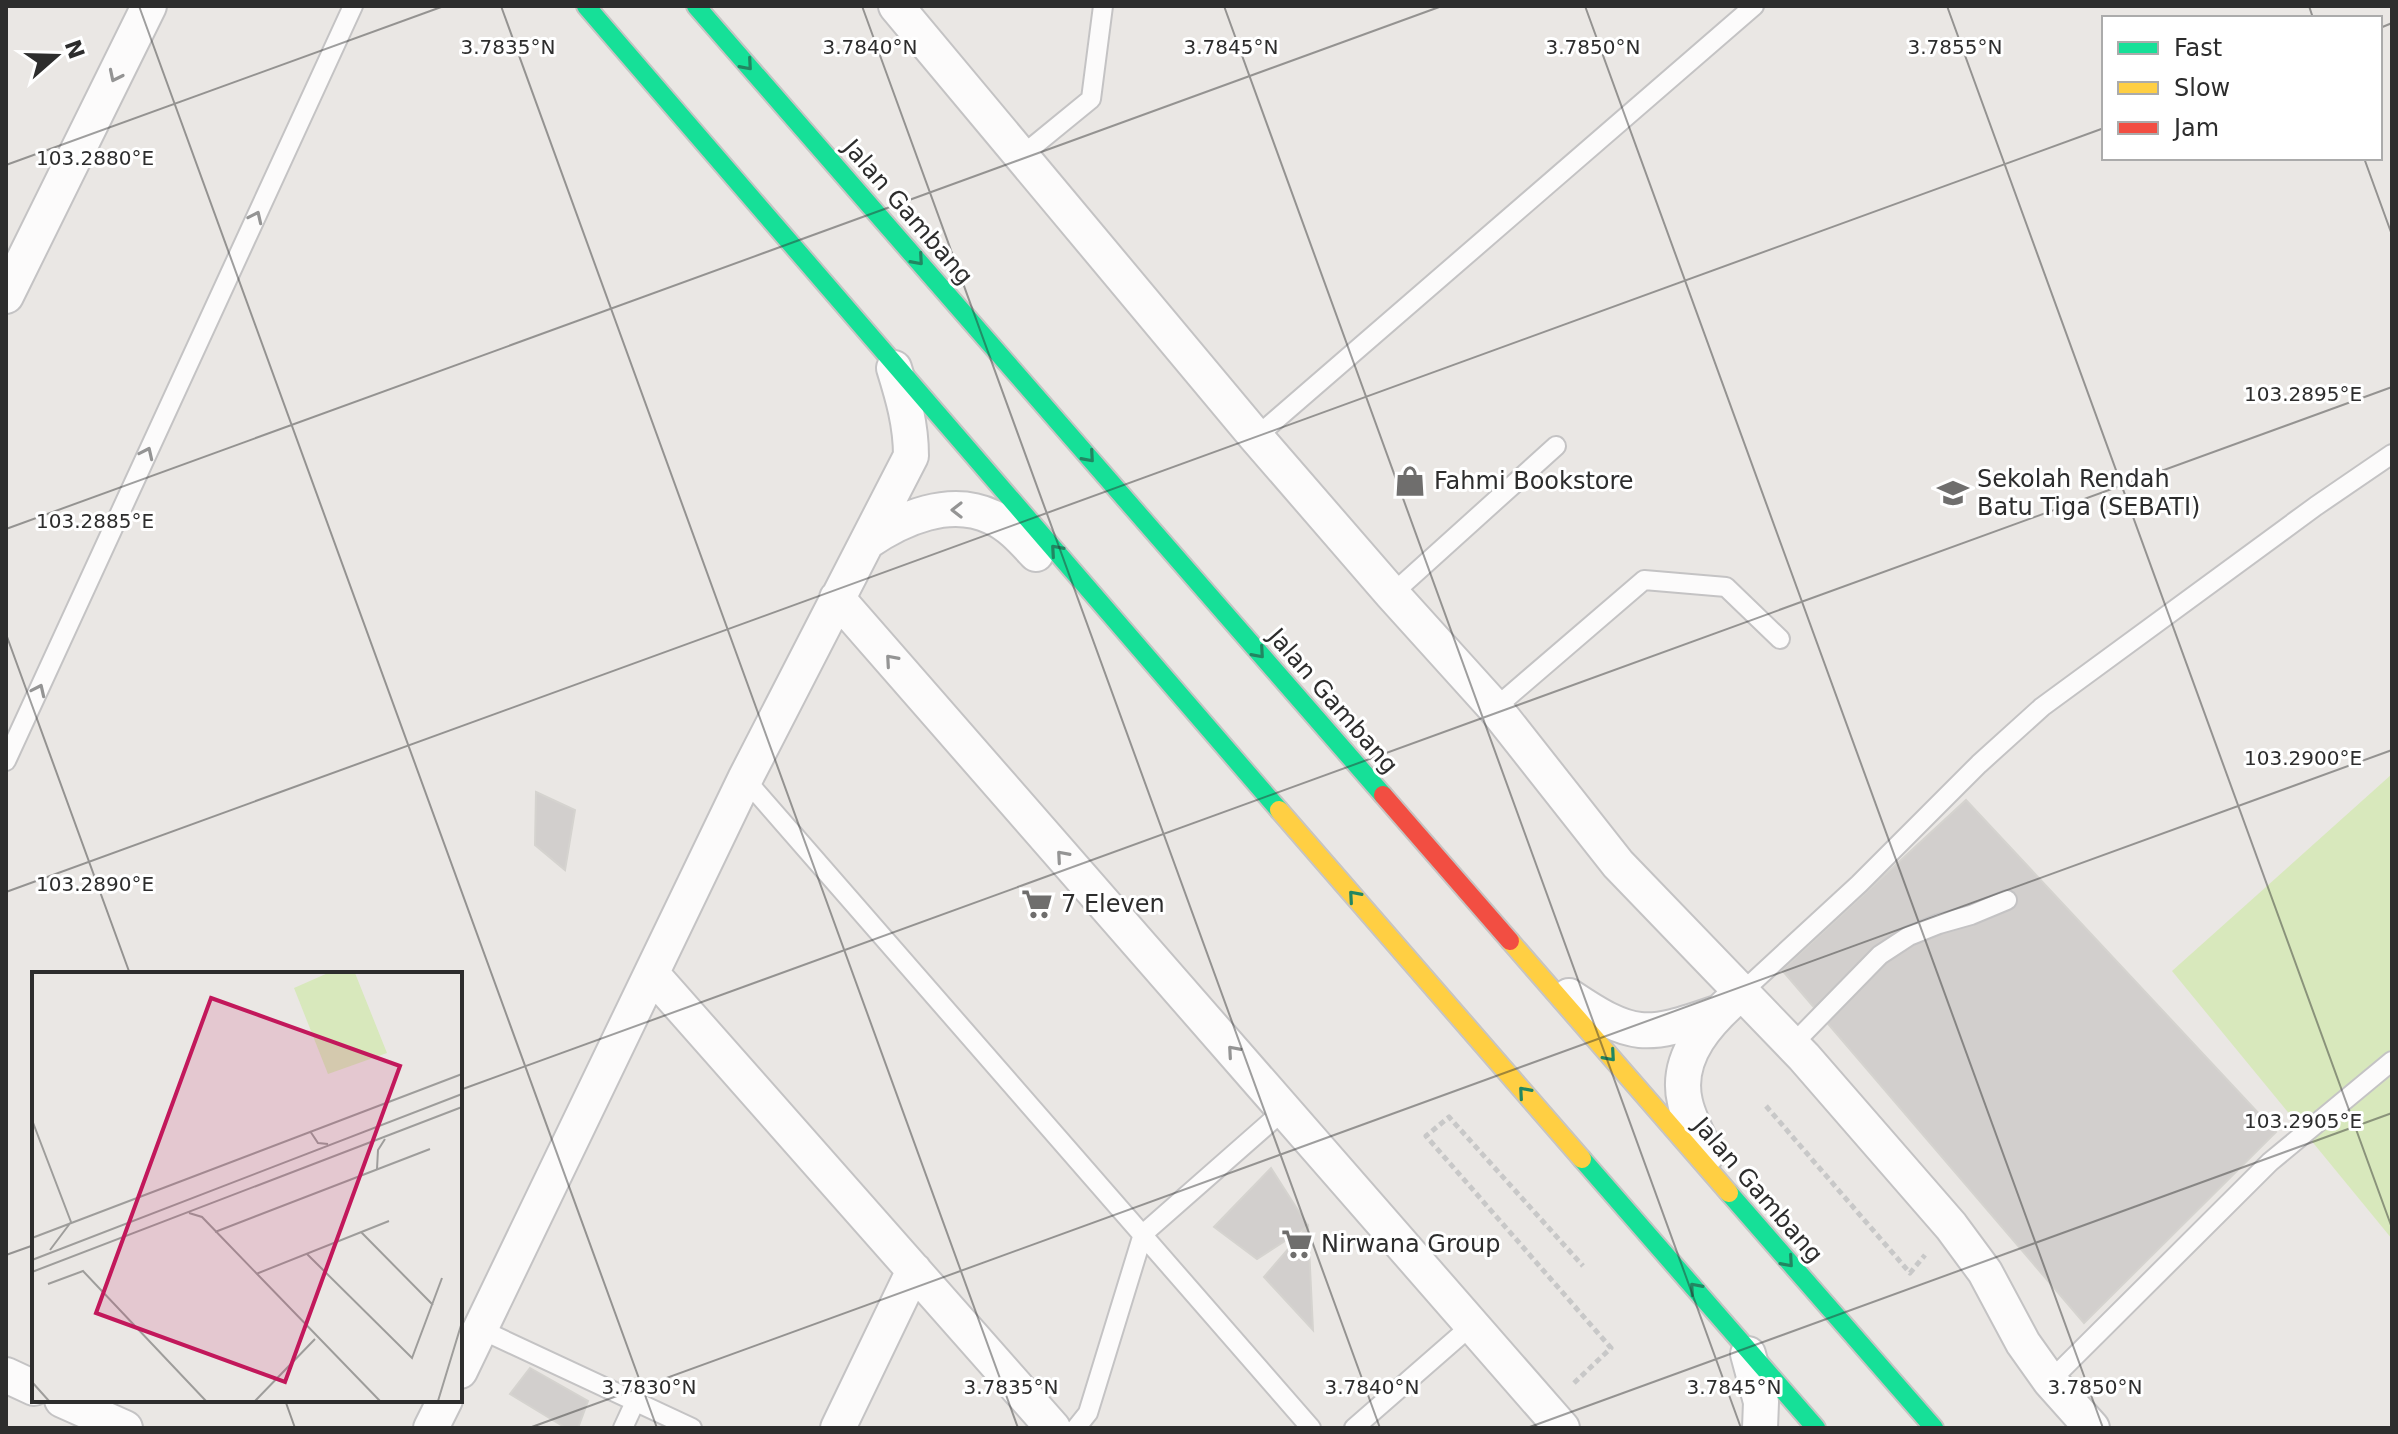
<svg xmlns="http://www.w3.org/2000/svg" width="2398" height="1434" viewBox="0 0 2398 1434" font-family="'DejaVu Sans',sans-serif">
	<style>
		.pitch { fill: #d8e8bc }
		.building { fill: #d2cfcd; stroke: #d5d3cf; stroke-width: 2 }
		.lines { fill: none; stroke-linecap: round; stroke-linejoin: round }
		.lane-casing { stroke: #c4c3c4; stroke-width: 22 }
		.street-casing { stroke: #c4c3c4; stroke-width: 38 }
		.fast-casing { stroke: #c6c4c3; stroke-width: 22 }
		.slow-casing { stroke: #c6c4c3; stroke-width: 22 }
		.jam-casing { stroke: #c6c4c3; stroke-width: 22 }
		.path { stroke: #c8c8c8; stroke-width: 5; stroke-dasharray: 6 4; stroke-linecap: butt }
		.lane { stroke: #fcfbfb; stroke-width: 18 }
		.street { stroke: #fcfbfb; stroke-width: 34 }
		.fast { stroke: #16e098; stroke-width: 18 }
		.slow { stroke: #ffcf43; stroke-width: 18 }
		.jam { stroke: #f24e42; stroke-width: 18 }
		.oneway { stroke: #228662 }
		.oneway2 { stroke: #949494 }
		.ticks { fill: none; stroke: #2d2d2d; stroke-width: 2; stroke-opacity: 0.45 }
		.labels { text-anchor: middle; stroke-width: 6; stroke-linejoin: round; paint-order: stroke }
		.street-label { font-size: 24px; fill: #2d2d2d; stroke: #fff }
		.poi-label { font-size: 24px; fill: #2d2d2d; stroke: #fff; text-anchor: start }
		.inset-road { fill: none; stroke: #9e9d9b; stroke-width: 2 }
		.view { fill: #c2185b; fill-opacity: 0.15; stroke: #c2185b; stroke-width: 4 }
		.inset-edge { fill: none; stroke: #2d2d2d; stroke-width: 4 }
		.ticks-label { font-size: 20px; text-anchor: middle; fill: #2d2d2d; stroke: #fff; stroke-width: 6; stroke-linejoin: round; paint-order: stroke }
	</style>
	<rect width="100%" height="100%" fill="#eae7e4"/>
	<path class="pitch" d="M2392 774V1239L2172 971Z"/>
	<path class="building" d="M536 792 575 810 565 870 535 845Z
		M1966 800 2276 1132 2084 1323 1782 970Z
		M1271 1168 1308 1226 1257 1259 1214 1227Z
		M1308 1226 1313 1330 1264 1277Z
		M530 1368 588 1401 578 1428H566L510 1394Z"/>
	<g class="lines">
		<defs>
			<path id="lane" d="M1020 157 1091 99 1103 6
				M1256 437 1754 6
				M1392 594 1556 446
				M1495 708 1644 580 1726 587 1780 639
				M6 761 353 6
				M745 779 1311 1428
				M1742 992 1859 884 1979 764 2042 707 2316 506 2392 454
				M1792 1045 1880 955 1909 936 1939 924 1971 915 2007 900
				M480 1329 692 1428
				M2050 1381 2270 1162 2392 1061
				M623 1428 635 1402
				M1076 1428 1088 1413 1143 1234 1284 1110
				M1354 1428 1472 1325"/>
			<path id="street" d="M896 6 1256 437 1392 594 1495 708 1618 864 1804 1057 1951 1226 1985 1272 2023 1343 2050 1381 2092 1428
				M6 296 149 6
				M867 542C902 518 950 497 992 517 1010 525 1023 540 1036 554
				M837 598 1562 1428
				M652 974 1053 1428
				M1569 996C1633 1039 1645 1038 1717 1013
				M1707 1154C1699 1138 1689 1120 1685 1102 1674 1056 1710 1019 1742 992
				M1748 1354 1761 1402 1760 1428
				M460 1371 745 779 911 456C911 424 903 397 894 368
				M6 1375 34 1388
				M62 1400 125 1428
				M431 1428 445 1400
				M838 1428 914 1270"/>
			<path id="fast" d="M586 6 1279 810
				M696 6 1383 795
				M1582 1159 1816 1428
				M1729 1193 1934 1428"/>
			<path id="slow" d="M1279 810 1582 1159
				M1510 941 1729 1193"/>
			<path id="jam" d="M1383 795 1510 941"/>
		</defs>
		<use href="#lane" class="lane-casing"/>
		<use href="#street" class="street-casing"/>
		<use href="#fast" class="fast-casing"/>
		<use href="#slow" class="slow-casing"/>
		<use href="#jam" class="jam-casing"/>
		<path class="path" d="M1766 1106 1910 1273 1925 1255
			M1574 1383 1611 1348 1426 1136 1449 1117 1583 1266"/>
		<use href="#lane" class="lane"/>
		<use href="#street" class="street"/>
		<use href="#fast" class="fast"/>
		<use href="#slow" class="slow"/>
		<use href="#jam" class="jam"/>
	</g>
	<defs><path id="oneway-chevron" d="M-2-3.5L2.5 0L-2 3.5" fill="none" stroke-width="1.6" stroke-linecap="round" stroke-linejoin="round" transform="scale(2)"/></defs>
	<g class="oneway">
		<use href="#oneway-chevron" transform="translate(747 65) rotate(49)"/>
		<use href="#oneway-chevron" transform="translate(918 260) rotate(49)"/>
		<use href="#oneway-chevron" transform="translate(1089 457) rotate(49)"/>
		<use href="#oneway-chevron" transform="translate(1056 550) rotate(-131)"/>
		<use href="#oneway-chevron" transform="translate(1259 653) rotate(49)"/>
		<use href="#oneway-chevron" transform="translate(1354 896) rotate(-131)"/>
		<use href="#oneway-chevron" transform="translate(1610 1056) rotate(49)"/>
		<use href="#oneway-chevron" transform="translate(1524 1092) rotate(-131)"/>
		<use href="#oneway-chevron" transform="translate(1788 1262) rotate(49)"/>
		<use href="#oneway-chevron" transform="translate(1695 1288) rotate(-131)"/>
	</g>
	<g class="oneway2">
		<use href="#oneway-chevron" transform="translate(115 76) rotate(116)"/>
		<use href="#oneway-chevron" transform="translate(256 217) rotate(-65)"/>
		<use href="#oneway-chevron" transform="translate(147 453) rotate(-65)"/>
		<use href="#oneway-chevron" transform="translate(957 510) rotate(180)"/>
		<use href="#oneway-chevron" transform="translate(891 660) rotate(-131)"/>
		<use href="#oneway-chevron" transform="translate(39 690) rotate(-65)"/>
		<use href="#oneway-chevron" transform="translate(1062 856) rotate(-131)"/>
		<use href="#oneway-chevron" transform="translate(1233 1051) rotate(-131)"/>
	</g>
	<path class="ticks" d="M139 6 657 1428M501 6 1018 1428M862 6 1380 1428M1224 6 1741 1428M1585 6 2103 1428M1947 6 2392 1228M2309 6 2313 18M2380 28 2392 23M2364 158 2392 235M6 165 444 6M6 529 1442 6M6 634 130 974M6 892 2104 128M460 1090 2392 387M6 1255 34 1245M285 1400 295 1428M529 1428 2392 750M1527 1428 2392 1113"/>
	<defs>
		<symbol id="shop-bare" viewBox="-9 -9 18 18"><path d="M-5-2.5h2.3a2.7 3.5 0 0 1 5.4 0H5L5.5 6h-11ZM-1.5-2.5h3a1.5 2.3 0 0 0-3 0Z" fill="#6f6e6d" stroke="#fff" stroke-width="2.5" paint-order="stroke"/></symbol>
		<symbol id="school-bare" viewBox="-9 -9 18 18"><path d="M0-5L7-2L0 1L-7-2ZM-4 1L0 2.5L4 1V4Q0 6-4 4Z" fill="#6f6e6d" stroke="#fff" stroke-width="2.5" paint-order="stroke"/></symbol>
		<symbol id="supermarket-bare" viewBox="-9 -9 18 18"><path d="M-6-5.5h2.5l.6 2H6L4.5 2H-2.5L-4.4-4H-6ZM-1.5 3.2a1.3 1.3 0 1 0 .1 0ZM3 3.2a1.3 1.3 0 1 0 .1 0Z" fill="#6f6e6d" stroke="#fff" stroke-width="2.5" paint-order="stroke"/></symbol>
	</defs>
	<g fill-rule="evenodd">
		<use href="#shop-bare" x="1388" y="459" width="44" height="44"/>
		<use href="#school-bare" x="1931" y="471" width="44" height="44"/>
		<use href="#supermarket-bare" x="1015" y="882" width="44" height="44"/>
		<use href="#supermarket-bare" x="1275" y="1222" width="44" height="44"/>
	</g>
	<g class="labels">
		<g class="street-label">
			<text transform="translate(908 212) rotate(49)" y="8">Jalan Gambang</text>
			<text transform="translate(1333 701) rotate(49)" y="8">Jalan Gambang</text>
			<text transform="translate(1758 1190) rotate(49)" y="8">Jalan Gambang</text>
		</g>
		<g class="poi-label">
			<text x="1977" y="487">Sekolah Rendah<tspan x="1977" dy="28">Batu Tiga (SEBATI)</tspan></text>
			<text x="1434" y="489">Fahmi Bookstore</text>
			<text x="1061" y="912">7 Eleven</text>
			<text x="1321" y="1252">Nirwana Group</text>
		</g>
	</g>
	<g transform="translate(32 972)">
		<rect width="430" height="430" fill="#eae7e4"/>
		<path d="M296 1H323L355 81 296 102 262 16Z" fill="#d8e8bc"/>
		<path class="inset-road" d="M0 148 39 250M278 159 286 171 296 172M345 197 346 178 353 167M157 241 170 245 348 429M183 260 398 177M329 260 401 333M0 266 430 102M18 278 39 250M275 282 380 386 410 306M0 288 430 122M0 300 430 135M224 302 357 249M16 312 51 299 174 429M0 410 17 429M223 429 283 367M406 429 430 350"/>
		<path class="view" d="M179 26 368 94 253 410 64 341Z"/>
		<rect width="430" height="430" class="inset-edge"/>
	</g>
	<g class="ticks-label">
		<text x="508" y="54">3.7835°N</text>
		<text x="870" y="54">3.7840°N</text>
		<text x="1231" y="54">3.7845°N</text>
		<text x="1593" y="54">3.7850°N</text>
		<text x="1955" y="54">3.7855°N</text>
		<text x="95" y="165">103.2880°E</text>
		<text x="2303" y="401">103.2895°E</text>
		<text x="95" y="528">103.2885°E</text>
		<text x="2303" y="765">103.2900°E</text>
		<text x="95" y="891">103.2890°E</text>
		<text x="2303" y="1128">103.2905°E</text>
		<text x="649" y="1394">3.7830°N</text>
		<text x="1011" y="1394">3.7835°N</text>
		<text x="1372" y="1394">3.7840°N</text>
		<text x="1734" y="1394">3.7845°N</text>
		<text x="2095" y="1394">3.7850°N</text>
	</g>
	<rect width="2398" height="1434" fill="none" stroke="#2d2d2d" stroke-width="16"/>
	<rect x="2102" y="16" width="280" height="144" fill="#ffffff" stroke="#ababab" stroke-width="2"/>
	<rect x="2118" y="42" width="40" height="12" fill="#16e098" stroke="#ababab" stroke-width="2"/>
	<text x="2174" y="56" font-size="24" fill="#2d2d2d">Fast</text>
	<rect x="2118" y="82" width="40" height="12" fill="#ffcf43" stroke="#ababab" stroke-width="2"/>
	<text x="2174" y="96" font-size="24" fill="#2d2d2d">Slow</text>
	<rect x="2118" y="122" width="40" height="12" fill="#f24e42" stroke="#ababab" stroke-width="2"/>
	<text x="2174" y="136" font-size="24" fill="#2d2d2d">Jam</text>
	<g transform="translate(56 56) rotate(70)" stroke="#ffffff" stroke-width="6" paint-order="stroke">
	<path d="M0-6L14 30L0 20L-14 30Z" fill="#2d2d2d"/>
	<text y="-12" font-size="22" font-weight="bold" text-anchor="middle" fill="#2d2d2d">N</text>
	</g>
</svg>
